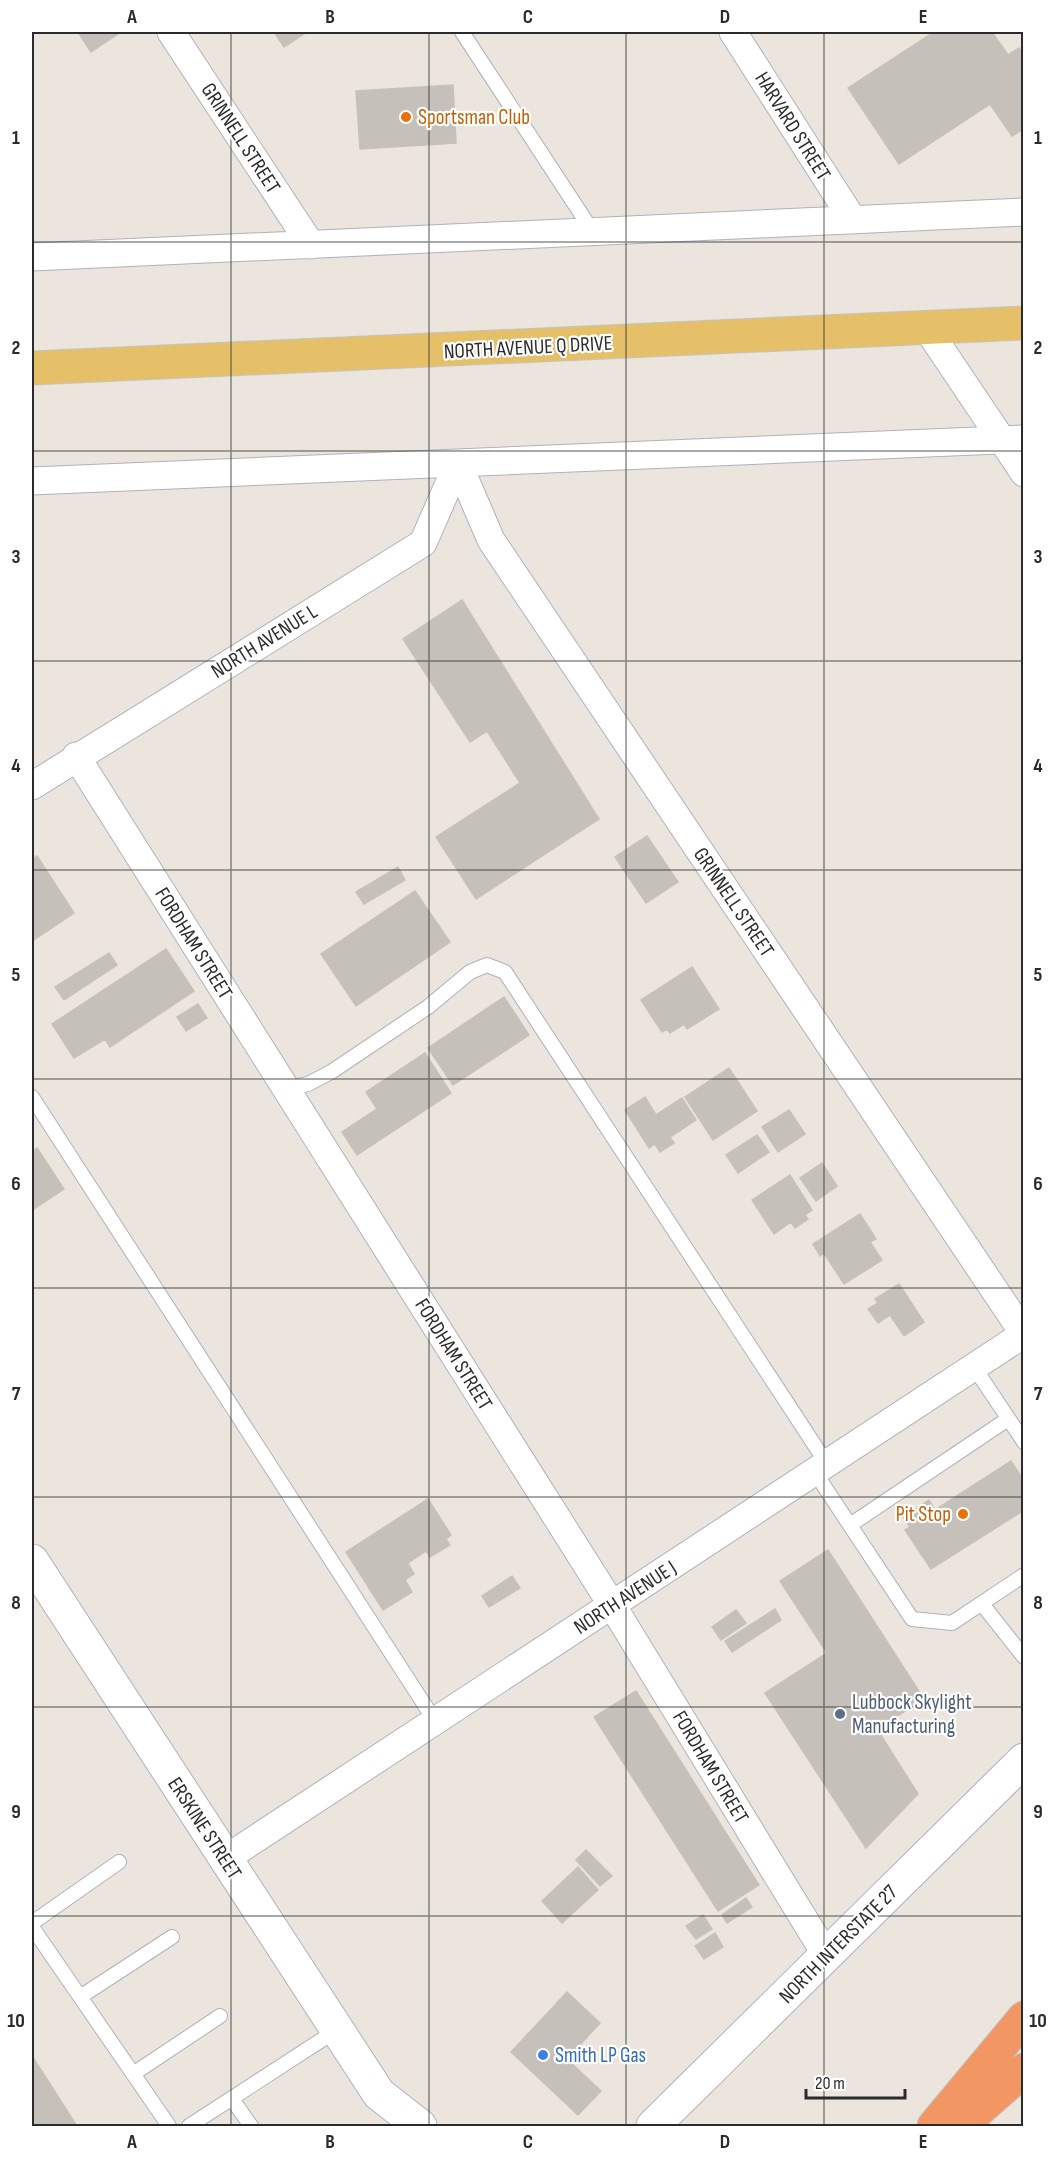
<svg xmlns="http://www.w3.org/2000/svg" width="1055" height="2158" viewBox="0 0 1055 2158" font-family="'Sofia Sans Condensed',sans-serif">
	<style>
		.building { fill: #c5c0ba; stroke: #c7c1b8; stroke-width: 1.5 }
		.lines { fill: none; stroke-linecap: round; stroke-linejoin: round }
		.service-casing { stroke: #afb2bb; stroke-width: 16 }
		.minor-casing { stroke: #afb2bb; stroke-width: 29 }
		.secondary-casing { stroke: #afb2bb; stroke-width: 35 }
		.primary-casing { stroke: #c4c4c4; stroke-width: 35 }
		.motorway-casing { stroke: #c4c4c4; stroke-width: 35 }
		.service { stroke: #fff; stroke-width: 14 }
		.minor { stroke: #fff; stroke-width: 27 }
		.secondary { stroke: #fff; stroke-width: 33 }
		.primary { stroke: #e6c069; stroke-width: 33 }
		.motorway { stroke: #f29663; stroke-width: 33 }
		.grid { fill: none; stroke: #2b2b2b; stroke-width: 1.5; stroke-opacity: 0.55 }
		.food-dot { fill: #e8710a; stroke: #fff; stroke-width: 2 }
		.service-dot { fill: #5c6f8a; stroke: #fff; stroke-width: 2 }
		.shop-dot { fill: #3f7fe0; stroke: #fff; stroke-width: 2 }
		.labels { text-anchor: middle; stroke-width: 4.5; stroke-linejoin: round; paint-order: stroke }
		.food-label { font-size: 21px; fill: #c56008; stroke: #fff; text-anchor: start }
		.street-label { font-size: 21px; fill: #2b2b2b; stroke: #fff }
		.service-label { font-size: 21px; fill: #4e5e75; stroke: #fff; text-anchor: start }
		.shop-label { font-size: 21px; fill: #366cbe; stroke: #fff; text-anchor: start }
		.neatline { fill: none; stroke: #2b2b2b; stroke-width: 2 }
		.grid-label { font-size: 20px; text-anchor: middle; font-weight: bold; fill: #2b2b2b }
	</style>
	<rect width="100%" height="100%" fill="#ece5de"/>
	<path class="building" d="M78 32H121L91 52Z
		M274 32H307L284 47Z
		M934 32H992L1008 55 1019 48 1024 55V129L1012 136 990 104 899 164 848 88Z
		M453 85 456 143 360 149 356 91Z
		M462 600 599 819 476 899 436 837 520 783 487 731 470 742 403 639Z
		M647 836 678 882 646 903 615 857Z
		M37 856 74 913 32 941V860Z
		M398 867 405 880 364 904 356 892Z
		M415 891 450 942 356 1006 321 954Z
		M166 949 194 991 110 1047 105 1039 74 1058 52 1024Z
		M109 953 117 965 64 1000 55 987Z
		M692 967 719 1009 687 1029 684 1024 670 1033 667 1029 662 1032 641 1000Z
		M504 997 529 1035 453 1085 428 1048Z
		M198 1004 207 1018 186 1031 177 1017Z
		M425 1053 451 1093 357 1155 342 1132 377 1109 366 1092Z
		M729 1068 757 1111 713 1140 685 1097Z
		M645 1097 656 1115 682 1098 696 1120 670 1137 674 1143 660 1152 655 1144 649 1148 625 1110Z
		M789 1110 805 1134 778 1152 762 1127Z
		M757 1135 769 1152 738 1173 726 1155Z
		M37 1148 64 1189 32 1210V1152Z
		M822 1163 837 1186 816 1201 800 1178Z
		M790 1175 812 1210 805 1215 808 1219 795 1228 791 1222 774 1234 752 1200Z
		M860 1214 876 1239 870 1242 882 1260 844 1284 824 1253 820 1256 813 1244Z
		M899 1284 924 1322 904 1336 890 1315 878 1323 868 1309 878 1303 875 1299Z
		M1011 1461 1024 1481V1510L931 1569 905 1530 910 1527 903 1517 929 1500 935 1510Z
		M428 1499 451 1535 446 1539 450 1545 430 1557 426 1551 408 1563 414 1574 405 1580 412 1592 383 1610 346 1552Z
		M828 1550 924 1699 877 1729 918 1794 866 1848 765 1693 827 1653 780 1581Z
		M512 1576 520 1588 489 1607 482 1596Z
		M775 1609 781 1620 732 1652 725 1641Z
		M736 1610 746 1623 721 1640 712 1627Z
		M636 1691 759 1885 718 1911 594 1717Z
		M586 1850 612 1876 600 1886 576 1860Z
		M578 1867 598 1890 562 1923 542 1901Z
		M746 1898 752 1907 727 1923 722 1915Z
		M703 1915 712 1929 696 1939 686 1926Z
		M715 1933 723 1947 704 1959 695 1946Z
		M567 1992 600 2023 567 2059 601 2091 578 2115 511 2052Z
		M32 2056 77 2126H32Z"/>
	<g class="lines">
		<defs>
			<path id="service" d="M462 32 593 232
				M286 1088 308 1084 331 1072 428 1007 470 972 487 965 505 972 827 1464
				M32 1097 435 1721
				M974 1367 1024 1442
				M814 1471 912 1619 952 1623 1024 1575
				M850 1525 1008 1419
				M982 1604 1024 1657
				M32 1923 119 1862
				M32 1927 169 2126
				M80 1997 172 1937
				M133 2074 220 2016
				M232 2099 251 2126
				M189 2126 337 2030"/>
			<path id="minor" d="M171 32 311 245
				M733 32 853 220
				M32 257 1024 212
				M926 327 1024 473
				M458 463 491 540 1024 1334
				M32 481 1024 439
				M76 756 612 1605 826 1955
				M32 786 423 543 458 463
				M225 1859 1024 1334"/>
			<path id="secondary" d="M32 1561 379 2094 420 2126
				M653 2126 1024 1760"/>
			<path id="primary" d="M32 368 1024 323"/>
			<path id="motorway" d="M934 2126 1024 2018
				M960 2126 1024 2070"/>
		</defs>
		<use href="#service" class="service-casing"/>
		<use href="#minor" class="minor-casing"/>
		<use href="#secondary" class="secondary-casing"/>
		<use href="#primary" class="primary-casing"/>
		<use href="#motorway" class="motorway-casing"/>
		<use href="#service" class="service"/>
		<use href="#minor" class="minor"/>
		<use href="#secondary" class="secondary"/>
		<use href="#primary" class="primary"/>
		<use href="#motorway" class="motorway"/>
	</g>
	<path class="grid" d="M231 32V2126M429 32V2126M626 32V2126M824 32V2126M32 242H1024M32 451H1024M32 661H1024M32 870H1024M32 1079H1024M32 1288H1024M32 1497H1024M32 1707H1024M32 1916H1024"/>
	<g class="food-dot">
		<circle cx="406" cy="117" r="6"/>
		<circle cx="963" cy="1514" r="6"/>
	</g>
	<circle class="service-dot" cx="840" cy="1714" r="6"/>
	<circle class="shop-dot" cx="543" cy="2055" r="6"/>
	<g class="labels">
		<g class="food-label">
			<text x="418" y="124">Sportsman Club</text>
			<text x="951" y="1521" text-anchor="end">Pit Stop</text>
		</g>
		<g class="street-label">
			<text transform="translate(793 126) rotate(58)" y="7">HARVARD STREET</text>
			<text transform="translate(241 138) rotate(57)" y="7">GRINNELL STREET</text>
			<text transform="translate(528 347) rotate(-3)" y="7">NORTH AVENUE Q DRIVE</text>
			<text transform="translate(264 641) rotate(-32)" y="7">NORTH AVENUE L</text>
			<text transform="translate(734 902) rotate(56)" y="7">GRINNELL STREET</text>
			<text transform="translate(194 943) rotate(58)" y="7">FORDHAM STREET</text>
			<text transform="translate(454 1354) rotate(58)" y="7">FORDHAM STREET</text>
			<text transform="translate(625 1597) rotate(-33)" y="7">NORTH AVENUE J</text>
			<text transform="translate(711 1767) rotate(59)" y="7">FORDHAM STREET</text>
			<text transform="translate(205 1828) rotate(57)" y="7">ERSKINE STREET</text>
			<text transform="translate(838 1944) rotate(-45)" y="7">NORTH INTERSTATE 27</text>
		</g>
		<g class="service-label">
			<text x="852" y="1709">Lubbock Skylight<tspan x="852" dy="24">Manufacturing</tspan></text>
		</g>
		<g class="shop-label">
			<text x="555" y="2062">Smith LP Gas</text>
		</g>
	</g>
	<rect width="1055" height="2158" fill="none" stroke="#ffffff" stroke-width="66"/>
	<path d="M806 2089v9h99v-9" fill="none" stroke="#2b2b2b" stroke-width="3"/>
	<text x="815" y="2089" font-size="18" fill="#2b2b2b" stroke="#ffffff" stroke-width="4.5" paint-order="stroke">20 m</text>
	<rect x="33" y="33" width="989" height="2092" class="neatline"/>
	<g class="grid-label">
		<text x="132" y="23">A</text>
		<text x="330" y="23">B</text>
		<text x="528" y="23">C</text>
		<text x="725" y="23">D</text>
		<text x="923" y="23">E</text>
		<text x="16" y="144">1</text>
		<text x="1038" y="144">1</text>
		<text x="16" y="354">2</text>
		<text x="1038" y="354">2</text>
		<text x="16" y="563">3</text>
		<text x="1038" y="563">3</text>
		<text x="16" y="772">4</text>
		<text x="1038" y="772">4</text>
		<text x="16" y="981">5</text>
		<text x="1038" y="981">5</text>
		<text x="16" y="1190">6</text>
		<text x="1038" y="1190">6</text>
		<text x="16" y="1400">7</text>
		<text x="1038" y="1400">7</text>
		<text x="16" y="1609">8</text>
		<text x="1038" y="1609">8</text>
		<text x="16" y="1818">9</text>
		<text x="1038" y="1818">9</text>
		<text x="16" y="2027">10</text>
		<text x="1038" y="2027">10</text>
		<text x="132" y="2148">A</text>
		<text x="330" y="2148">B</text>
		<text x="528" y="2148">C</text>
		<text x="725" y="2148">D</text>
		<text x="923" y="2148">E</text>
	</g>
</svg>
